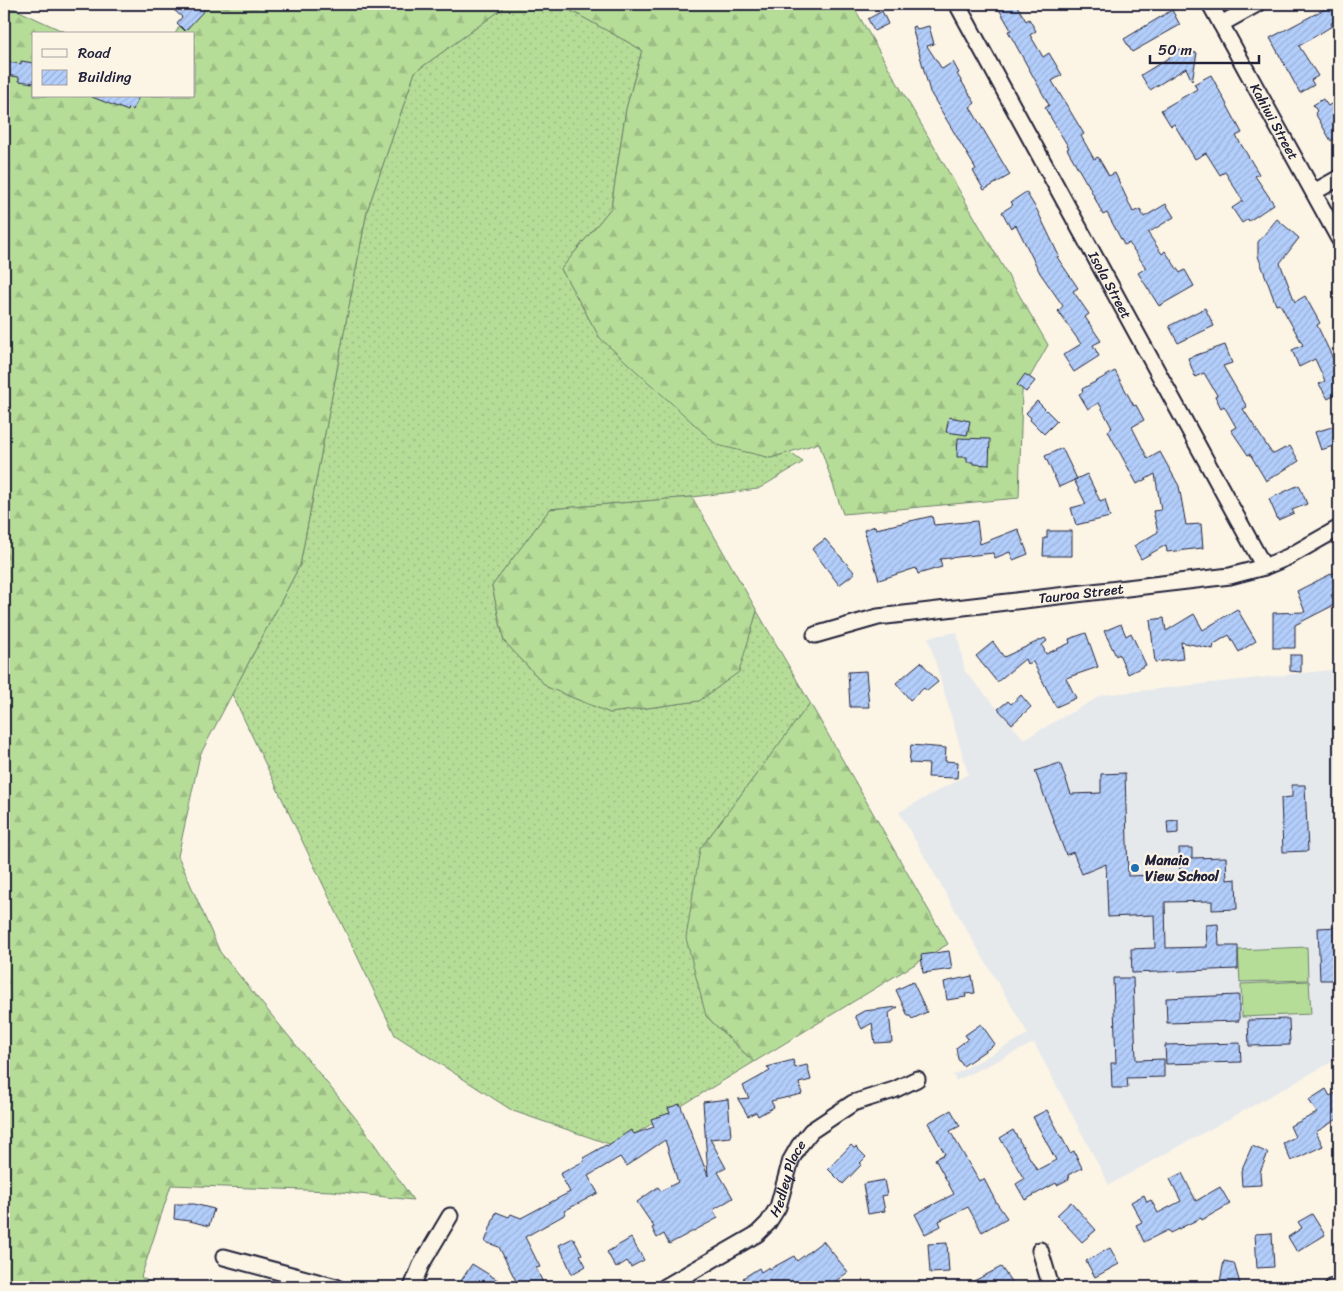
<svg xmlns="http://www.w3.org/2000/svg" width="1343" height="1291" viewBox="0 0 1343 1291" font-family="Sriracha,sans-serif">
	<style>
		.built { fill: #e6e9ec }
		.grass { fill: url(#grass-dots); stroke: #6c806a }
		.forest { fill: url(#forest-firs); stroke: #6c806a }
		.pitch { fill: #b6dd98; stroke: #6c806a }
		.building { fill: url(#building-hatch); stroke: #22223b }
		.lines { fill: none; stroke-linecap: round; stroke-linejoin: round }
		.minor-casing { stroke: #22223b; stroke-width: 19 }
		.minor { stroke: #fcf5e5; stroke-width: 15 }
		.poi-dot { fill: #1f6fb2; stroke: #fcf5e5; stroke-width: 2 }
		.labels { text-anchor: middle; stroke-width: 4.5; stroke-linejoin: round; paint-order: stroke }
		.street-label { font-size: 14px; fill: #22223b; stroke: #fcf5e5 }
		.poi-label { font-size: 14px; font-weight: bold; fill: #22223b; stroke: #fcf5e5; text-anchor: start }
	</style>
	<defs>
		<pattern id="grass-dots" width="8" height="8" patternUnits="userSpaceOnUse" patternTransform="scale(1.25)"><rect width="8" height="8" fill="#b6dd98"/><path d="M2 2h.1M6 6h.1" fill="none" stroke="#9cbd84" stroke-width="1.8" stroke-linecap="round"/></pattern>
		<pattern id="forest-firs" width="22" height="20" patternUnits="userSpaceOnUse" patternTransform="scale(1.25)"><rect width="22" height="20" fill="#b6dd98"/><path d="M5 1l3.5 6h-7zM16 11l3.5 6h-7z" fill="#9cbd84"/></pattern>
		<pattern id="building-hatch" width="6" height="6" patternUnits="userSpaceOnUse" patternTransform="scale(1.25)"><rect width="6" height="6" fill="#b3cefb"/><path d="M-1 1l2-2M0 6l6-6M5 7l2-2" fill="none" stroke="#9ab1d8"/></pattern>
	</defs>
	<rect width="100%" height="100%" fill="#fcf5e5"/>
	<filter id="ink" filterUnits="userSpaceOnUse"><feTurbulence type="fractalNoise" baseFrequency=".02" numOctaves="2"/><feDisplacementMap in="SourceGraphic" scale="10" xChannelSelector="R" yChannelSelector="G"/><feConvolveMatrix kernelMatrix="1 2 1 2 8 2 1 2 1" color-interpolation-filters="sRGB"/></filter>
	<g filter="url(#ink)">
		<path class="built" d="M957 632 965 671 1024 739 1102 695 1339 669V1058L1109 1185 1034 1043 956 1081 953 1075 1028 1034 963 924 899 812 968 774 928 637Z"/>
		<path class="grass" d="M509 4H559L642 50 626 109 611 208 561 269 600 338 717 444 771 458 789 452 803 462 758 489 692 497 550 509 492 586 504 641 547 687 610 713 699 701 738 672 757 611 810 703 700 849 706 1016 754 1062 615 1146 513 1111 395 1035 232 694 300 565 367 211 415 72Z"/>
		<path class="forest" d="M4 4 69 34H34V96H194V34H175L192 4H509L415 72 367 211 300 565 200 755 178 856 220 952 362 1126 413 1200 332 1191 171 1185 141 1277 158 1287H4Z
			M559 4H852L1048 345 1022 391 1019 498 843 514 819 443 771 458 717 445 600 338 561 269 611 208 626 109 642 50Z
			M692 497 757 611 739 672 699 701 610 713 547 687 504 641 492 586 550 509Z
			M810 703 948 944 754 1062 706 1016 686 938 700 849Z"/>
		<path class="pitch" d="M1307 947 1308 980 1240 982 1238 950Z
			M1309 981 1311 1014 1242 1017 1241 984Z"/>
		<path class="building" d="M167 4H210L185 31 177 23 182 17Z
			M996 4H1016L1026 21 1029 19 1036 31 1030 35 1043 57 1049 53 1062 75 1052 81 1084 134 1081 136 1094 159 1098 157 1109 176 1115 173 1133 212 1140 209 1144 217 1166 204 1174 217 1148 233 1162 254 1165 251 1180 273 1185 270 1194 286 1159 306 1138 273 1146 268 1129 243 1124 245 1107 213 1103 215 1087 182H1086L1067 149 1069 148 1045 108 1049 105 1008 31 1011 30Z
			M1334 4H1339V18L1331 23 1332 26 1299 46 1318 76 1311 80 1314 85 1300 93 1270 38Z
			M1172 10 1180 25 1132 52 1124 39Z
			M882 11 888 24 874 31 868 19Z
			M915 26 917 29 929 26 934 44 927 46 942 69 953 62 959 73 957 74 975 103 970 107 1010 175 984 190 973 171 976 169 930 92 912 27Z
			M1172 48 1197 53 1192 81 1186 68 1150 90 1141 75 1170 57Z
			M21 61 34 63V83L19 81V77L6 75 7 62 21 64Z
			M1211 75 1242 133 1236 136 1259 174 1255 176 1274 204 1249 221 1248 219 1242 223 1232 208 1243 201 1225 172 1220 175 1206 153 1195 159 1174 124 1171 126 1161 110 1197 89 1194 84Z
			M101 96H139L133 110 129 108 128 111 92 97Z
			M1323 99 1328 106 1334 102 1339 112V136L1331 141 1315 113 1317 111 1313 105Z
			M1026 192 1037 210 1059 256 1057 257 1078 288 1073 291 1089 314 1085 317 1101 341 1093 345 1099 356 1074 372 1063 355 1081 344 1058 311 1063 306 1040 273 1016 225 1011 228 1002 212 1013 205 1011 202Z
			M1277 219 1299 238 1280 263 1295 302 1305 296 1320 323 1317 325 1339 371V392L1328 399 1319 384 1325 381 1315 359 1299 367 1292 350 1303 345 1280 304 1276 305 1258 256V242Z
			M1205 308 1214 326 1178 343 1169 326Z
			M1225 345 1232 363 1223 366 1247 407 1243 409 1271 452 1274 454 1285 448V449L1290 446 1299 461 1266 481 1250 454 1248 455 1231 430 1236 427 1224 406 1221 408 1215 396 1217 395 1204 373 1195 377 1188 358Z
			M1115 371 1134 406 1136 405 1144 420 1132 427 1148 459 1160 452 1179 486 1186 525 1201 524 1203 548 1167 552 1166 545 1141 559 1134 546 1158 532 1153 511 1161 510 1155 474 1137 484 1108 431 1112 428 1099 403 1088 409 1079 394 1083 392 1082 389Z
			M1025 374 1035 381 1026 392 1017 385Z
			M1037 401 1057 421 1044 434 1030 420 1031 418 1026 413Z
			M949 417 970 421 967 435 946 432Z
			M1339 425V444L1321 450 1315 432Z
			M958 438 990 439 989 465 973 464V462H967V457H957Z
			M1062 448 1077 479 1059 487 1045 456Z
			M1087 474 1100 501 1105 499 1110 517 1076 525 1071 508 1086 504 1074 480Z
			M1299 485 1307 504 1292 510 1294 513 1278 520 1269 499Z
			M932 516 934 525 977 521 980 544 1018 529 1028 554 1013 560 1010 552 995 558 993 553 940 559 942 567 918 574 916 568 879 580 864 530 875 526 876 529Z
			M1047 531H1072V556H1043L1044 538H1047Z
			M825 539 855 573 839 585 812 549Z
			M1339 570V591L1331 595 1336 604 1295 625V648H1273V613L1305 612 1297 591Z
			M1237 609 1256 641 1239 652 1229 635 1214 644 1213 649 1181 642 1183 659 1155 662 1150 620 1164 618 1166 631 1194 614 1203 630Z
			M1121 624 1126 636 1131 633 1146 665 1128 674 1119 654 1116 656 1104 631Z
			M1086 633 1098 667 1066 678 1076 698 1056 707 1033 662 1027 664 1025 659 997 682 976 656 993 642 1004 657 1045 638 1047 641 1042 645 1046 654 1070 643 1069 639Z
			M1290 655H1301V672L1290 671Z
			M921 662 938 682 927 691 924 688 910 700 896 683Z
			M866 671 869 707H850L848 672Z
			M1021 695 1031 707 1012 724 998 709 1008 701 1011 704Z
			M911 745 946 748 945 761 958 762 957 778 928 777 929 764 909 763Z
			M1060 763 1071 794 1101 793V774L1125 773 1128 876 1180 874 1179 848H1192V858L1226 857 1227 880 1236 879 1237 909 1212 910V901L1165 902 1166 948 1207 947 1206 925 1218 924 1219 946H1238V969L1132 973 1131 949 1155 948 1154 915 1108 917 1106 864 1082 874 1073 852 1066 855 1035 771Z
			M1292 785H1305L1308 851 1283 852 1281 798 1292 797Z
			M1178 820V833L1168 834 1167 821Z
			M1339 927V980H1320L1318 928Z
			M949 951 952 969 923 973 921 955Z
			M972 976 975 993 965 994 966 997 947 1000 944 982Z
			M1113 978H1133L1136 1060 1164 1059V1077L1127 1078 1128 1088H1112L1111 1063H1116Z
			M913 982 927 1012 912 1019 910 1016H908L896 990Z
			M1239 995V1021L1167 1023 1166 998Z
			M898 1007 889 1013 892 1042 875 1043 872 1023 862 1029 855 1016 864 1011Z
			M1289 1019 1290 1045 1249 1046 1248 1020Z
			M981 1024 995 1044 963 1066 958 1059 956 1048 968 1039 965 1035Z
			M1240 1043 1241 1062 1166 1064 1165 1045Z
			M793 1060 795 1068 807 1065 811 1080 799 1083 802 1094 771 1101 774 1107 758 1116 756 1112 748 1116 738 1099 749 1098 743 1086 770 1071 767 1067Z
			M1326 1089 1330 1096 1339 1091V1118L1316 1132 1323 1146 1291 1161 1283 1143 1295 1137 1290 1126 1317 1113 1309 1100Z
			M728 1099 731 1137 710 1139 726 1168 718 1172 733 1198 713 1210 718 1218 669 1244 664 1234 657 1238 652 1228 654 1227 637 1202 658 1187 661 1191 678 1182 665 1140 626 1166 620 1157 588 1176 598 1193 564 1211 566 1214 525 1237 540 1267 536 1268 545 1287H519L499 1247 485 1242 496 1212 509 1217 511 1214 521 1218 570 1192 560 1174 584 1161 583 1158 606 1145 607 1146 631 1130 634 1134 654 1127 651 1119 670 1113 668 1108 680 1104 708 1176 703 1102Z
			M951 1110 960 1126 950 1131 979 1181 984 1179 996 1202 1007 1218 982 1232 968 1207 939 1221 941 1226 925 1234 915 1214 954 1194 935 1159 945 1154 928 1123Z
			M1047 1110 1070 1153 1074 1151 1082 1168 1068 1175 1069 1179 1057 1185 1056 1183 1025 1200 1016 1184 1024 1179 1000 1138 1013 1130 1037 1170 1056 1160 1033 1117Z
			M851 1145 854 1148 856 1147 866 1157 860 1163 862 1164 843 1184 828 1169Z
			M1252 1146 1268 1153 1260 1172 1261 1185 1242 1186 1241 1171Z
			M1182 1173 1196 1201 1220 1187 1230 1204 1202 1220 1201 1218 1170 1233 1168 1230 1144 1242 1136 1225 1142 1222 1131 1202 1144 1195 1147 1202 1151 1200 1158 1213 1181 1201 1170 1179Z
			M884 1180 887 1195 882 1196 885 1211 868 1214 863 1184Z
			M1071 1202 1096 1230 1082 1242 1057 1215Z
			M175 1204H194L214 1209 209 1226 190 1221 174 1219Z
			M1312 1214 1325 1235 1297 1252 1288 1237 1302 1228 1298 1222Z
			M1272 1233 1274 1267 1257 1268 1255 1234Z
			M573 1238 582 1254 580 1255 586 1266 572 1274 559 1245Z
			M631 1238 644 1260 631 1267 627 1261 616 1268 607 1252Z
			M823 1241 848 1272 828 1287H748L743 1278 759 1268 761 1272 769 1267 770 1269 794 1256 797 1261Z
			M947 1243 949 1272 930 1273 928 1244Z
			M1110 1248 1119 1264 1095 1277 1086 1261Z
			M1224 1261 1234 1263 1241 1287H1219Z
			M472 1264 509 1287H457Z
			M1001 1267 1015 1287H961L982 1277Z"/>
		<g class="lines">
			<defs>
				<g id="minor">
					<path id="s1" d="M957 4 1264 567"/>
					<path id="s2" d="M1210 4 1339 239"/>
					<path d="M1221 24 1257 4"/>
					<path d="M1314 192 1339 178"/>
					<path id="s3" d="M815 635 878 617 1230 576 1264 567 1288 557 1339 528"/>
					<path d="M1040 1250 1051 1287"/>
					<path d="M224 1257 336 1287"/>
					<path d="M412 1287 421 1265 450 1216"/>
					<path id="s4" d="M665 1287 757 1234 768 1223 778 1207 791 1160 799 1146 811 1131 853 1103 894 1090 917 1079"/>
					<path d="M1333 1287 1339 1284"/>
				</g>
			</defs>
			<use href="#minor" class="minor-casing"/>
			<use href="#minor" class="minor"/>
		</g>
	</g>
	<circle class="poi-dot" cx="1135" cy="868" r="5"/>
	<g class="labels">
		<g class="street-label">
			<text dy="5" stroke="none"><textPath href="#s2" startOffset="134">Kahiwi Street</textPath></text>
			<text dy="5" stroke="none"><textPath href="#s1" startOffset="320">Isola Street</textPath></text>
			<text dy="5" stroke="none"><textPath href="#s3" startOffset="270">Tauroa Street</textPath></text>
			<text dy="5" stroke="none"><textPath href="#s4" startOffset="171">Hedley Place</textPath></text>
		</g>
		<g class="poi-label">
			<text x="1145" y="865">Manaia<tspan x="1145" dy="16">View School</tspan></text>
		</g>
	</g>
	<rect width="1343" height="1291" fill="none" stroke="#fcf5e5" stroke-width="20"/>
	<rect x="10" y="10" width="1323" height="1271" fill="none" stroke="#22223b" stroke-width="2" filter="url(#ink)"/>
	<rect x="32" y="32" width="162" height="65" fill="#fcf5e5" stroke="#a5a1a1"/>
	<rect x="42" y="49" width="25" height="8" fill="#fcf5e5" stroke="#a5a1a1"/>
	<text x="78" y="58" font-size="15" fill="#22223b">Road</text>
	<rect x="42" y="70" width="25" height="15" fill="url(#building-hatch)" stroke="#a5a1a1"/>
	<text x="78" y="82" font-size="15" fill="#22223b">Building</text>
	<path d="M1150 55v8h109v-8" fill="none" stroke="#22223b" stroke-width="2.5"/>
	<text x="1158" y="55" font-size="15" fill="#22223b" stroke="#fcf5e5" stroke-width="4" paint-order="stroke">50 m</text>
</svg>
